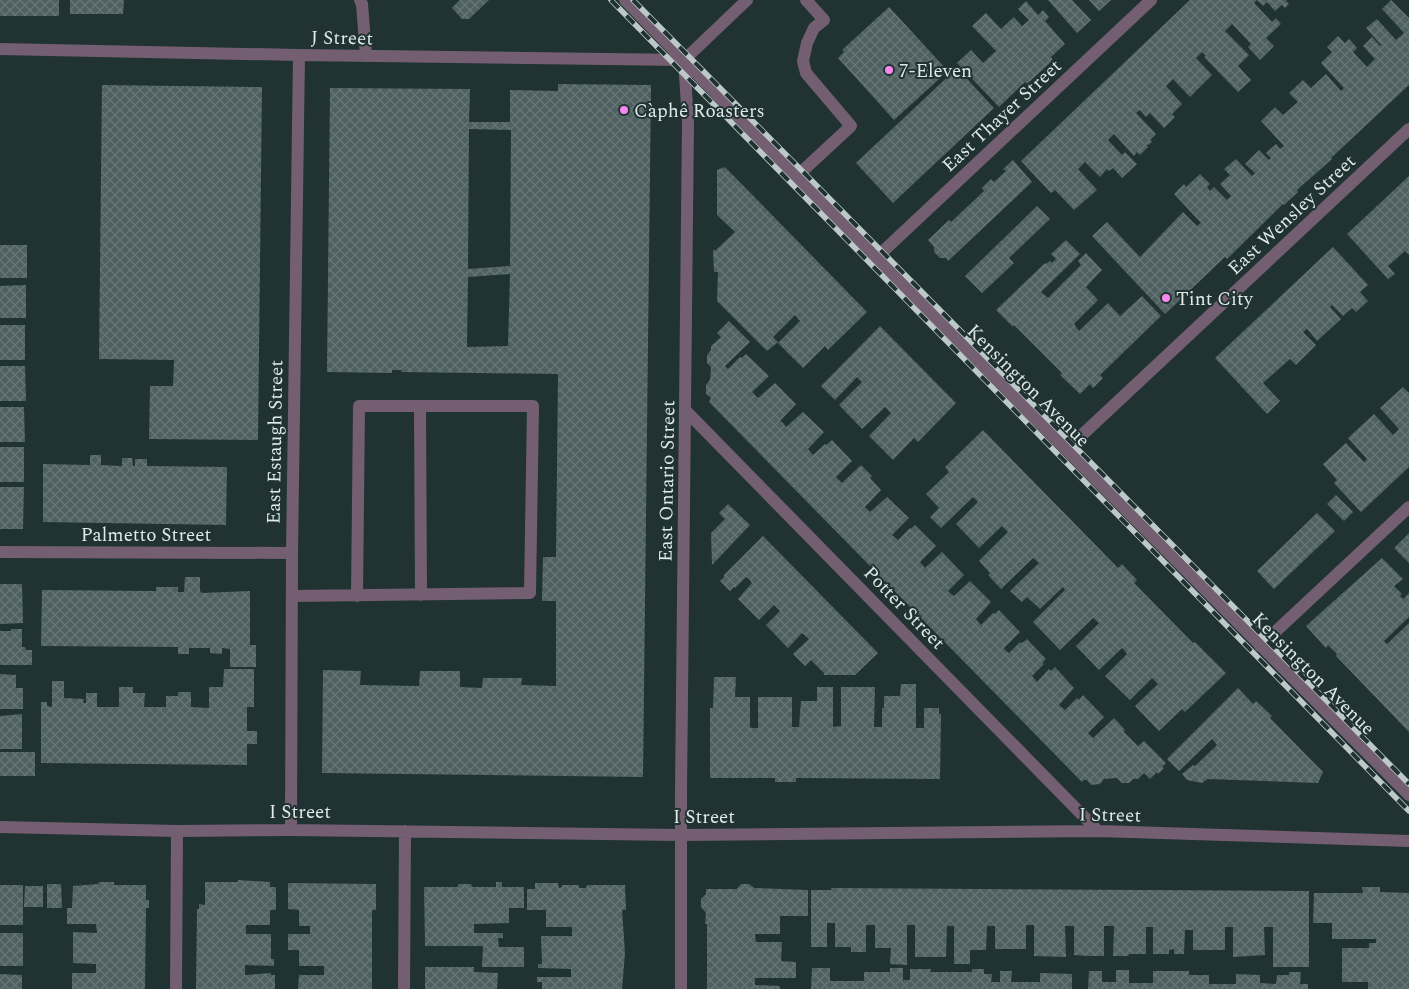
<svg xmlns="http://www.w3.org/2000/svg" width="1409" height="989" viewBox="0 0 1409 989" font-family="Spectral,serif">
	<style>
		.building { fill: url(#building-cross-hatch); fill-rule: evenodd }
		.lines { fill: none; stroke-linecap: round; stroke-linejoin: round }
		.service { stroke: #735f71; stroke-width: 12 }
		.minor { stroke: #735f71; stroke-width: 12 }
		.tertiary { stroke: #735f71; stroke-width: 12 }
		.rail-casing { stroke: #bdc9c9; stroke-width: 5.5 }
		.rail { stroke: #213232; stroke-width: 4; stroke-dasharray: 11; stroke-linecap: butt }
		.poi-dot { fill: #f688ed; stroke: #213232; stroke-width: 2 }
		.labels { text-anchor: middle; stroke-width: 4; stroke-linejoin: round; paint-order: stroke }
		.street-label { font-size: 19px; fill: #dee9e8; stroke: #213232 }
		.poi-label { font-size: 19px; fill: #dee9e8; stroke: #213232; text-anchor: start }
	</style>
	<defs>
		<pattern id="building-cross-hatch" width="8" height="8" patternUnits="userSpaceOnUse" patternTransform="scale(1.25)"><rect width="8" height="8" fill="#4e6060"/><path d="M0 0l8 8M0 8l8-8" fill="none" stroke="#677777"/></pattern>
	</defs>
	<rect width="100%" height="100%" fill="#213232"/>
	<path class="building" d="M0 0H59V16H0Z
		M70 0H124L123 14H70Z
		M460 0H489L469 19H462L452 8Z
		M1048 0H1072L1091 20 1077 33Z
		M1089 0H1111L1099 11Z
		M1190 0H1287L1286 1 1289 4 1285 8 1282 5 1275 11 1267 2 1263 6 1257 0 1254 3 1272 22 1276 18 1281 24 1266 38 1274 46 1260 60 1248 47 1251 44 1232 24 1225 31 1249 55 1238 66 1251 80 1238 92 1204 57 1206 56 1202 52 1196 58 1212 75 1190 97 1173 79 1166 86 1182 104 1172 114 1175 117 1164 128 1150 113 1146 117 1140 110 1136 113 1156 134 1150 140 1152 142 1148 145H1146L1148 147 1140 155 1137 152 1134 156 1114 134 1108 140 1122 155 1125 152 1137 164 1122 178 1113 168 1109 171 1107 169 1100 177 1085 162 1078 169 1097 190 1074 210 1055 190 1051 193 1021 161Z
		M1391 0 1409 18V85L1331 158 1332 159 1297 190 1298 192 1284 205 1283 204 1227 259 1225 257 1165 314 1092 236 1107 222 1140 257 1183 212 1197 226 1201 223 1174 194 1184 184 1186 187 1200 174 1210 184 1207 187 1210 191 1214 187 1227 200 1231 196 1220 184 1230 175 1224 169 1236 159 1252 176 1255 173 1245 164 1259 150 1269 160 1271 158 1266 153 1276 144 1280 149 1284 146 1261 121 1275 107 1283 115 1298 102 1289 93 1303 80 1311 88 1326 74 1341 91 1344 88 1321 63 1332 52 1327 47 1338 36 1345 43 1349 39 1357 48 1353 52 1367 67 1375 59 1363 46 1372 37 1380 46 1381 45 1366 28 1377 19 1396 40 1404 33 1382 9Z
		M1026 1 1038 15 1043 10 1049 17 1045 21 1065 44 1051 57 1053 60 1027 84 1025 82 999 107 957 63 971 50 983 63 996 51 972 26 986 13 1001 29 1014 17 1022 26 1029 20 1018 9Z
		M889 7 948 71 894 120 838 58 844 52 842 50Z
		M957 68 994 108 893 203 856 163Z
		M558 84 651 85 643 777 322 773 323 670 361 671 360 685 419 686 420 671H460V687L482 688 483 678H522L521 685 556 686V601H542L543 557H556L558 374 401 372 402 370H392V373L327 372 330 88 470 89 469 122H510V90L558 91ZM469 129 511 130 510 266 468 269ZM510 274 508 346 467 347 468 277Z
		M102 85 262 87 258 440 149 439 150 386H173L174 360 99 359Z
		M1013 160 1032 182 948 261 946 258H940L934 252V247L928 240 949 220 951 222 984 191 982 188 991 179 994 182 1006 171 1003 169Z
		M725 167 867 312 828 350 825 346 803 368 778 343 800 321 795 315 773 337 778 342 767 351 717 301 718 272H714L713 250H716L735 232 717 215V170Z
		M1409 176V255L1405 251 1388 266 1395 274 1388 279 1347 234Z
		M1037 206 1050 219 1009 258 1014 263 982 293 965 276Z
		M1066 240 1080 254 1041 292 1048 298 1081 265 1078 261 1086 253 1102 270 1086 287 1098 300 1074 324 1079 331 1108 303 1120 316 1142 296 1161 316 1100 375 1103 378 1093 388 1090 384 1080 394 1060 375 1062 373 1014 325 1013 327 996 310 1045 263 1046 264 1050 261 1052 263 1056 259 1051 254Z
		M0 245H27V278H0Z
		M1333 247 1368 285 1360 292 1368 301 1356 312 1352 308 1343 316 1332 305 1330 307 1341 319 1317 341 1307 329 1303 332 1316 345 1296 365 1290 359 1263 383 1280 401 1267 414 1215 358Z
		M26 285V318H0V286Z
		M729 321 750 342 725 366 728 369 740 357 742 358 746 354 769 376 752 392 758 398 775 383 796 404 780 421 783 423 786 427 803 412 824 432 808 449 813 455 825 444 826 445 832 440 852 461 836 477 842 483 861 465 872 476 870 478 881 490 865 507 870 512 887 497 909 518 892 535 898 540 910 528 911 529 915 525 936 546 920 562 925 568 942 552 964 575 948 591 951 594 954 596 970 581 991 602 976 619 981 625 993 613 995 614 999 610 1020 632 1004 648 1006 651 1009 653 1020 642 1022 643 1027 639 1046 659 1042 663 1044 664 1032 676 1037 682 1049 669 1051 671 1055 667 1074 688 1059 705 1065 710 1077 698 1079 700 1083 695 1104 717 1088 733 1093 738 1114 718 1125 730 1124 732 1138 746 1144 741 1166 763 1162 767 1164 768 1158 774 1157 772 1150 779 1144 773 1138 779H1133L1129 783H1122L1117 778 1104 779 1100 784 1091 785 1087 780H1084L1082 782 709 402 711 398 706 394V385L710 380 711 367 707 363V355L711 350V346L721 337 717 333Z
		M0 325H25V360H0Z
		M880 326 956 403 918 442 914 438 893 460 869 436 891 413 885 407 862 429 839 405 862 382 857 377 835 400 821 386Z
		M0 366H25L26 401H0Z
		M1403 387 1409 393V467L1361 512 1334 483 1337 480 1323 464 1346 443 1364 462 1367 459 1348 438 1374 414 1393 435 1399 429 1380 408Z
		M0 407H24L25 442H0Z
		M983 430 1118 568 1122 564 1137 580 1134 583 1193 643 1195 642 1226 673 1185 712 1182 709 1159 731 1135 706 1158 684 1152 678 1130 700 1105 676 1127 654 1124 650 1122 648 1099 670 1076 646 1099 623 1093 618 1060 650 1033 622 1065 590 1063 587 1040 609 1027 597 1022 602 1010 591 1039 563 1033 558 1001 589 988 575 990 573 979 561 1008 532 1002 526 979 548 956 524 978 502 973 497 941 528 930 517 939 508 926 494 949 472 945 467Z
		M0 447H24V482H0Z
		M90 455H101V465L122 466V458H132L133 466H135V459H147V466L227 467 226 525 43 522V464L90 465Z
		M0 487H24L23 529H0Z
		M1336 495 1353 512 1344 521 1327 504Z
		M728 504 750 525 712 565 711 533 725 519 719 513Z
		M1317 513 1335 531 1274 589 1257 571Z
		M1409 533V563L1394 548Z
		M763 536 878 653 855 675H824V673L811 660 805 666 793 654 809 639 802 633 788 648 766 625 780 611 774 605 759 620 738 599 752 583 749 579 746 577 735 588 734 587 730 591 720 581 724 577V575Z
		M1382 558 1403 579 1394 586 1402 594 1400 596 1403 599 1409 593V617L1384 641 1387 644 1409 623V732L1336 656 1337 654 1328 645 1326 648 1306 626Z
		M185 577H200V591L202 593 250 591V645H256V667H230V649L222 648V654L210 653V648H189V654H178V647L41 646 42 590 156 591V587H178V592H184Z
		M0 584H22L23 623 0 624Z
		M11 629H22V647H25L26 650H32V665H0V631H11Z
		M224 669H254V707H247V731H257V744H247V765L41 763V702H47V706L52 707V681H64V698L84 699 83 703H86V693H97V707H119V687H133V693H145L144 707H166V696H178V692H191V707L209 708V687H223Z
		M0 674 16 675V688H23V709H0Z
		M714 677H736L735 697H750V727L752 728H758V697H792V727H799L801 701H817V687H833V727L841 726V687H875L874 727H882V708H884V696H900L901 684H916V728H924V708H939V714H941L940 779 796 778V782H775V778H710V708H713Z
		M1238 688 1253 704 1256 701 1272 716 1270 718 1323 772 1318 783 1208 779 1209 778 1202 783 1187 780 1182 774 1193 765 1195 766 1217 745 1212 739 1179 771 1167 759Z
		M22 714V749H0V716Z
		M0 752H35V776H0Z
		M238 880 270 882V887H276V910H270V925H246V934H271V959H274V966L245 965V975L271 973V975H275V989H196L197 909H199V904L205 905V882H238Z
		M99 882H114V885H146V900H149V908H146L145 989H72V973H96V964L73 963V932L97 933 96 924H67V908H72L73 886 98 884Z
		M496 882H502V887H524V908H509V923L474 924V933H503V938H498L499 947H524V967H482L483 946H425L424 887H458V884H471L472 887H496Z
		M288 883 376 884V910H372V989H298L299 975H324V966H299V950H288V934H310V926H299V910L288 909Z
		M535 883H558L559 888 562 887V885H579V888H586L587 885H625L626 910H622L625 953 622 989H542V982H537V977H571V969L538 968V964H542L541 936H572V927H546V910H527V889H535Z
		M47 884H61L62 908H47Z
		M741 884H749L754 888 808 890V916H780V934H755L756 942H782L781 961 796 962V978H755V985L780 986V989H707V924H705L706 913 701 907V899L706 894V889H737Z
		M0 885H23V925H0Z
		M25 886H43V907H24Z
		M1362 887H1380V892L1409 893V989H1368V982H1342V948H1369V943H1376V939H1332V923H1313L1314 893H1363Z
		M831 888 1309 891V967H1273V927H1264L1265 955 1233 957V927H1225V950H1193V930H1185L1184 954H1174V949L1169 950V954H1153V927H1146V954H1129L1128 956H1113L1114 926H1104V956H1089L1074 955V926H1065L1066 957 1034 956V925H1026V949H995V926H987L986 950H970V964H954V926H947L946 957H915V925H907V965L890 964 891 948H875V925H866V952H851V947H835V923H827V947H811V890H832Z
		M0 933H23V966H0Z
		M425 967H474V972L498 973 497 989H425Z
		M812 968H830V981H864V972H890V968H903V980H910V969H931L930 972H972V969H984V974H992L991 982H1000V971H1012L1011 982H1040V973L1072 974V989H811Z
		M1116 970H1129V983H1153V971H1189V975H1209V984H1236V974L1260 975V983L1276 984 1277 975H1289V972H1301L1300 984H1308V989H1088L1089 971H1102V982H1116Z
		M0 974 22 975V989H0Z"/>
	<g class="lines">
		<path class="service" d="M360 0 362 4 366 56
			M797 176 851 126 806 73 803 61 807 43 814 28 824 20 806 0
			M420 406 421 595
			M292 596 530 593 533 406H359L357 596"/>
		<path class="minor" d="M0 49 299 55 684 60
			M684 60 747 0
			M876 258 1151 0
			M685 410 1098 831
			M1067 449 1409 129
			M0 552 292 553
			M1260 646 1409 507
			M0 827 177 831 291 830 680 835 1098 831 1409 841
			M291 830 292 553 299 55
			M176 989 177 831
			M404 989 405 831
			M681 989V791L688 121 684 60"/>
		<path class="tertiary" d="M625 0 876 258 1409 795"/>
		<defs>
			<path id="rail" d="M611 0 1409 811
				M633 0 1409 784"/>
		</defs>
		<use href="#rail" class="rail-casing"/>
		<use href="#rail" class="rail"/>
	</g>
	<g class="poi-dot">
		<circle cx="889" cy="70" r="5"/>
		<circle cx="624" cy="110" r="5"/>
		<circle cx="1166" cy="298" r="5"/>
	</g>
	<g class="labels">
		<g class="street-label">
			<text transform="translate(342 37) rotate(1)" y="7">J Street</text>
			<text transform="translate(1001 115) rotate(-43)" y="7">East Thayer Street</text>
			<text transform="translate(1291 214) rotate(-43)" y="7">East Wensley Street</text>
			<text transform="translate(1029 385) rotate(45)" y="7">Kensington Avenue</text>
			<text transform="translate(274 442) rotate(-89)" y="7">East Estaugh Street</text>
			<text transform="translate(666 481) rotate(-89)" y="7">East Ontario Street</text>
			<text x="146" y="541">Palmetto Street</text>
			<text transform="translate(905 607) rotate(46)" y="7">Potter Street</text>
			<text transform="translate(1314 673) rotate(45)" y="7">Kensington Avenue</text>
			<text x="300" y="818">I Street</text>
			<text transform="translate(1110 814) rotate(1)" y="7">I Street</text>
			<text x="704" y="823">I Street</text>
		</g>
		<g class="poi-label">
			<text x="899" y="77">7-Eleven</text>
			<text x="634" y="117">Càphê Roasters</text>
			<text x="1176" y="305">Tint City</text>
		</g>
	</g>
</svg>
